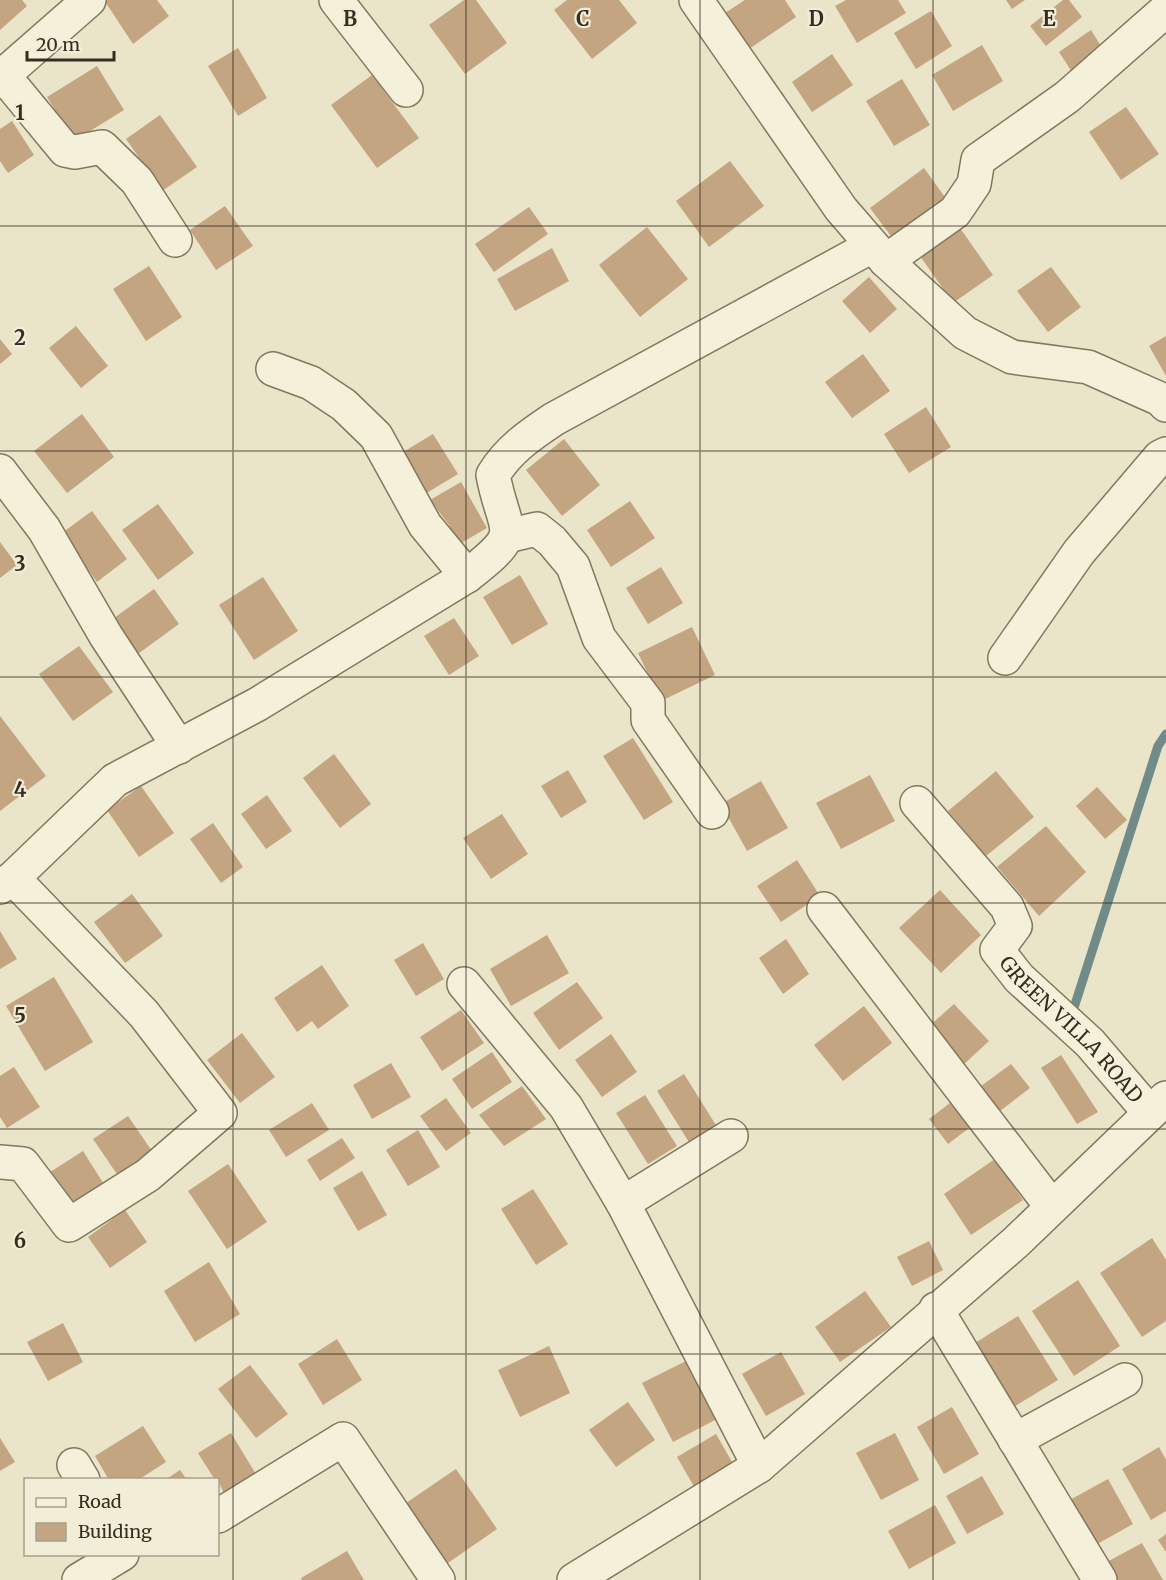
<svg xmlns="http://www.w3.org/2000/svg" width="1166" height="1580" viewBox="0 0 1166 1580" font-family="Merriweather,serif">
	<style>
		.lines { fill: none; stroke-linecap: round; stroke-linejoin: round }
		.stream { stroke: #708b88; stroke-width: 9 }
		.building { fill: #c3a582 }
		.minor-casing { stroke: #83775f; stroke-width: 36 }
		.minor { stroke: #f5f0da; stroke-width: 33 }
		.grid { fill: none; stroke: #352d21; stroke-width: 1.5; stroke-opacity: 0.55 }
		.labels { text-anchor: middle; stroke-width: 4.5; stroke-linejoin: round; paint-order: stroke }
		.street-label { font-size: 20px; fill: #352d21; stroke: #f2edd7 }
		.grid-label { font-size: 20px; text-anchor: middle; font-weight: bold; fill: #352d21; stroke: #f2edd7; stroke-width: 4.5; stroke-linejoin: round; paint-order: stroke }
	</style>
	<rect width="100%" height="100%" fill="#eae4c8"/>
	<g class="lines">
		<path class="stream" d="M1071 1017 1158 746 1166 734"/>
	</g>
	<path class="building" d="M0 0H22L27 6 0 30Z
		M104 0H157L169 16 133 44Z
		M464 0H476L507 43 465 74 429 25Z
		M567 0H619L637 23 592 59 554 10Z
		M745 0H785L796 17 749 49 725 13Z
		M846 0H898L906 13 857 43 835 6Z
		M1006 0H1025L1012 9Z
		M1063 0H1069L1082 17 1046 46 1030 26Z
		M931 11 952 46 916 69 894 33Z
		M1091 30 1104 51 1072 72 1059 52Z
		M982 45 1003 81 953 111 932 75Z
		M238 48 267 98 238 116 208 66Z
		M832 54 853 85 812 112 792 82Z
		M97 66 124 110 74 141 47 97Z
		M372 75 419 138 377 168 331 105Z
		M902 79 930 125 894 146 866 101Z
		M1126 107 1159 154 1121 180 1089 132Z
		M160 115 197 167 162 191 126 139Z
		M12 121 34 155 8 173 0 161V129Z
		M730 161 764 206 709 247 676 201Z
		M924 168 947 200 893 239 870 208Z
		M225 206 253 246 216 270 190 230Z
		M529 207 548 234 494 272 475 244Z
		M647 227 688 279 640 317 599 265Z
		M960 228 993 275 953 303 920 256Z
		M552 248 569 281 515 311 497 279Z
		M149 266 182 317 146 341 113 289Z
		M1051 267 1081 307 1048 332 1017 291Z
		M869 277 897 309 870 333 842 301Z
		M76 326 108 366 81 388 49 348Z
		M1166 336V376L1149 346Z
		M0 339 12 354 0 364Z
		M863 354 890 391 852 418 825 382Z
		M926 407 951 447 909 473 884 434Z
		M82 414 114 457 67 493 34 451Z
		M433 434 458 474 425 494 400 454Z
		M564 439 600 485 562 516 526 470Z
		M461 482 487 528 456 546 449 525 430 500Z
		M630 501 655 538 611 567 587 530Z
		M158 504 194 553 158 580 122 530Z
		M92 511 127 559 97 582 62 533Z
		M0 542 17 565 0 578Z
		M661 567 683 603 648 624 626 588Z
		M520 575 548 624 512 645 483 597Z
		M263 577 298 631 254 660 219 605Z
		M154 589 179 624 135 656 110 621Z
		M454 618 479 656 449 675 424 636Z
		M692 627 715 675 661 701 638 653Z
		M79 646 113 692 73 721 39 674Z
		M0 716 46 776 0 811Z
		M633 738 673 802 644 820 603 756Z
		M334 754 371 804 340 828 303 778Z
		M568 770 587 802 561 818 541 786Z
		M996 771 1034 817 986 856 948 811Z
		M870 775 895 821 841 849 816 803Z
		M761 781 788 828 747 851 721 804Z
		M141 786 174 833 139 857 107 810Z
		M1097 787 1127 820 1105 839 1076 806Z
		M267 795 292 831 266 849 241 814Z
		M502 814 528 854 491 879 463 838Z
		M213 823 243 867 221 883 190 839Z
		M1046 826 1086 872 1039 916 997 867Z
		M797 860 820 896 781 922 757 886Z
		M940 890 981 935 941 973 899 928Z
		M132 894 163 936 125 963 94 922Z
		M0 931 17 959 0 969Z
		M547 935 569 973 511 1006 490 969Z
		M786 939 809 974 783 994 759 958Z
		M423 943 444 979 416 996 394 960Z
		M322 965 349 1006 318 1029 312 1021 297 1032 274 998Z
		M54 977 93 1042 45 1071 6 1006Z
		M577 982 603 1018 559 1050 533 1013Z
		M954 1004 989 1041 962 1066 927 1028Z
		M864 1006 892 1043 843 1081 814 1045Z
		M461 1010 484 1043 442 1071 420 1037Z
		M242 1033 275 1077 240 1103 207 1060Z
		M611 1034 637 1072 602 1097 575 1060Z
		M492 1052 512 1082 472 1109 452 1079Z
		M1061 1055 1098 1112 1077 1124 1041 1068Z
		M391 1063 411 1097 372 1119 353 1085Z
		M1011 1064 1030 1088 1000 1111 981 1086Z
		M14 1067 40 1107 7 1128 0 1117V1076Z
		M684 1074 719 1130 692 1147 657 1091Z
		M522 1086 546 1119 504 1146 479 1115Z
		M645 1095 677 1146 648 1164 616 1113Z
		M446 1098 471 1133 446 1151 420 1116Z
		M954 1100 973 1125 948 1144 929 1119Z
		M312 1103 329 1130 286 1157 269 1130Z
		M128 1116 156 1157 121 1180 93 1139Z
		M418 1130 440 1167 408 1186 386 1150Z
		M342 1138 355 1158 320 1181 307 1160Z
		M83 1151 105 1186 70 1210 47 1174Z
		M995 1159 1023 1200 971 1235 944 1194Z
		M228 1164 267 1222 227 1249 188 1191Z
		M362 1171 387 1215 358 1231 333 1188Z
		M533 1189 568 1244 536 1265 501 1209Z
		M125 1210 147 1242 110 1268 88 1237Z
		M1152 1238 1166 1260V1321L1142 1337 1100 1273Z
		M929 1241 943 1270 912 1286 897 1257Z
		M209 1262 240 1314 195 1342 164 1291Z
		M1078 1280 1120 1346 1074 1376 1032 1311Z
		M865 1291 891 1327 840 1362 815 1327Z
		M1018 1316 1058 1380 1007 1411 967 1348Z
		M63 1323 83 1362 48 1381 27 1342Z
		M337 1339 362 1380 323 1405 298 1364Z
		M549 1346 570 1393 520 1417 498 1370Z
		M781 1352 805 1394 766 1416 742 1374Z
		M686 1361 717 1419 673 1442 642 1383Z
		M250 1365 288 1414 256 1438 218 1389Z
		M628 1402 655 1440 616 1467 589 1430Z
		M952 1407 979 1454 944 1474 917 1427Z
		M143 1426 166 1462 138 1480H109L95 1456Z
		M231 1433 257 1476 225 1496 218 1480H215L198 1453Z
		M895 1433 919 1480 881 1500 856 1453Z
		M716 1434 735 1467 696 1490 677 1457Z
		M0 1438 15 1462 0 1471Z
		M1159 1447 1166 1460V1511L1151 1520 1122 1469Z
		M456 1469 497 1529 445 1565 403 1505Z
		M180 1470 187 1480H165Z
		M982 1476 1004 1514 967 1534 946 1496Z
		M1108 1479 1133 1524 1092 1547 1066 1502Z
		M935 1505 956 1543 909 1569 888 1531Z
		M1166 1534V1552L1158 1540Z
		M1142 1543 1163 1580H1115L1105 1563Z
		M347 1551 364 1580H302L301 1578Z"/>
	<g class="lines">
		<defs>
			<g id="minor">
				<path d="M336 0 406 90"/>
				<path d="M696 0 841 209 886 261 965 333 1012 357 1088 367 1160 399 1166 405"/>
				<path d="M3 75 65 150 75 152 102 147 137 181 175 240"/>
				<path d="M0 78 89 0"/>
				<path d="M886 261 955 212 974 184 978 160 1067 97 1166 10"/>
				<path d="M273 369 311 383 344 405 376 436 425 525 467 576"/>
				<path d="M0 471 44 529 106 636 179 747"/>
				<path d="M507 536 537 529 552 541 573 566 599 638 648 703V720L712 812"/>
				<path d="M1005 658 1079 552 1160 457 1166 454"/>
				<path id="s1" d="M917 803 1007 907 1015 926 997 950 1019 978 1090 1043 1150 1113"/>
				<path d="M0 887 13 878 115 780 258 704 467 576C526 530 505 537 493 475 508 450 530 435 554 419L872 246"/>
				<path d="M824 909 1052 1207"/>
				<path d="M464 984 566 1107 623 1203 759 1466"/>
				<path d="M0 1162 23 1164 69 1225 148 1175 220 1113 144 1014 13 878"/>
				<path d="M623 1203 731 1136"/>
				<path d="M936 1309 1100 1580"/>
				<path d="M1015 1440 1125 1380"/>
				<path d="M74 1465 83 1480"/>
				<path d="M218 1516 343 1439 438 1580"/>
				<path d="M79 1580 122 1554"/>
				<path d="M574 1580 759 1466 1016 1242 1166 1098"/>
			</g>
		</defs>
		<use href="#minor" class="minor-casing"/>
		<use href="#minor" class="minor"/>
	</g>
	<path class="grid" d="M233 0V1580M466 0V1580M700 0V1580M933 0V1580M0 226H1166M0 451H1166M0 677H1166M0 903H1166M0 1129H1166M0 1354H1166"/>
	<g class="labels">
		<g class="street-label">
			<text dy="7" stroke="none"><textPath href="#s1" startOffset="297">GREEN VILLA ROAD</textPath></text>
		</g>
	</g>
	<g class="grid-label">
		<text x="350" y="26">B</text>
		<text x="583" y="26">C</text>
		<text x="816" y="26">D</text>
		<text x="1049" y="26">E</text>
		<text x="20" y="120">1</text>
		<text x="20" y="345">2</text>
		<text x="20" y="571">3</text>
		<text x="20" y="797">4</text>
		<text x="20" y="1023">5</text>
		<text x="20" y="1248">6</text>
	</g>
	<rect x="24" y="1478" width="195" height="78" fill="#f2edd7" stroke="#a6a08e" stroke-width="1.5"/>
	<rect x="36" y="1498" width="30" height="9" fill="#f5f0da" stroke="#a6a08e" stroke-width="1.5"/>
	<text x="78" y="1508" font-size="18" fill="#352d21">Road</text>
	<rect x="36" y="1523" width="30" height="18" fill="#c3a582" stroke="#a6a08e" stroke-width="1.5"/>
	<text x="78" y="1538" font-size="18" fill="#352d21">Building</text>
	<path d="M27 51v9h87v-9" fill="none" stroke="#352d21" stroke-width="3"/>
	<text x="36" y="51" font-size="18" fill="#352d21" stroke="#f2edd7" stroke-width="4.5" paint-order="stroke">20 m</text>
</svg>
